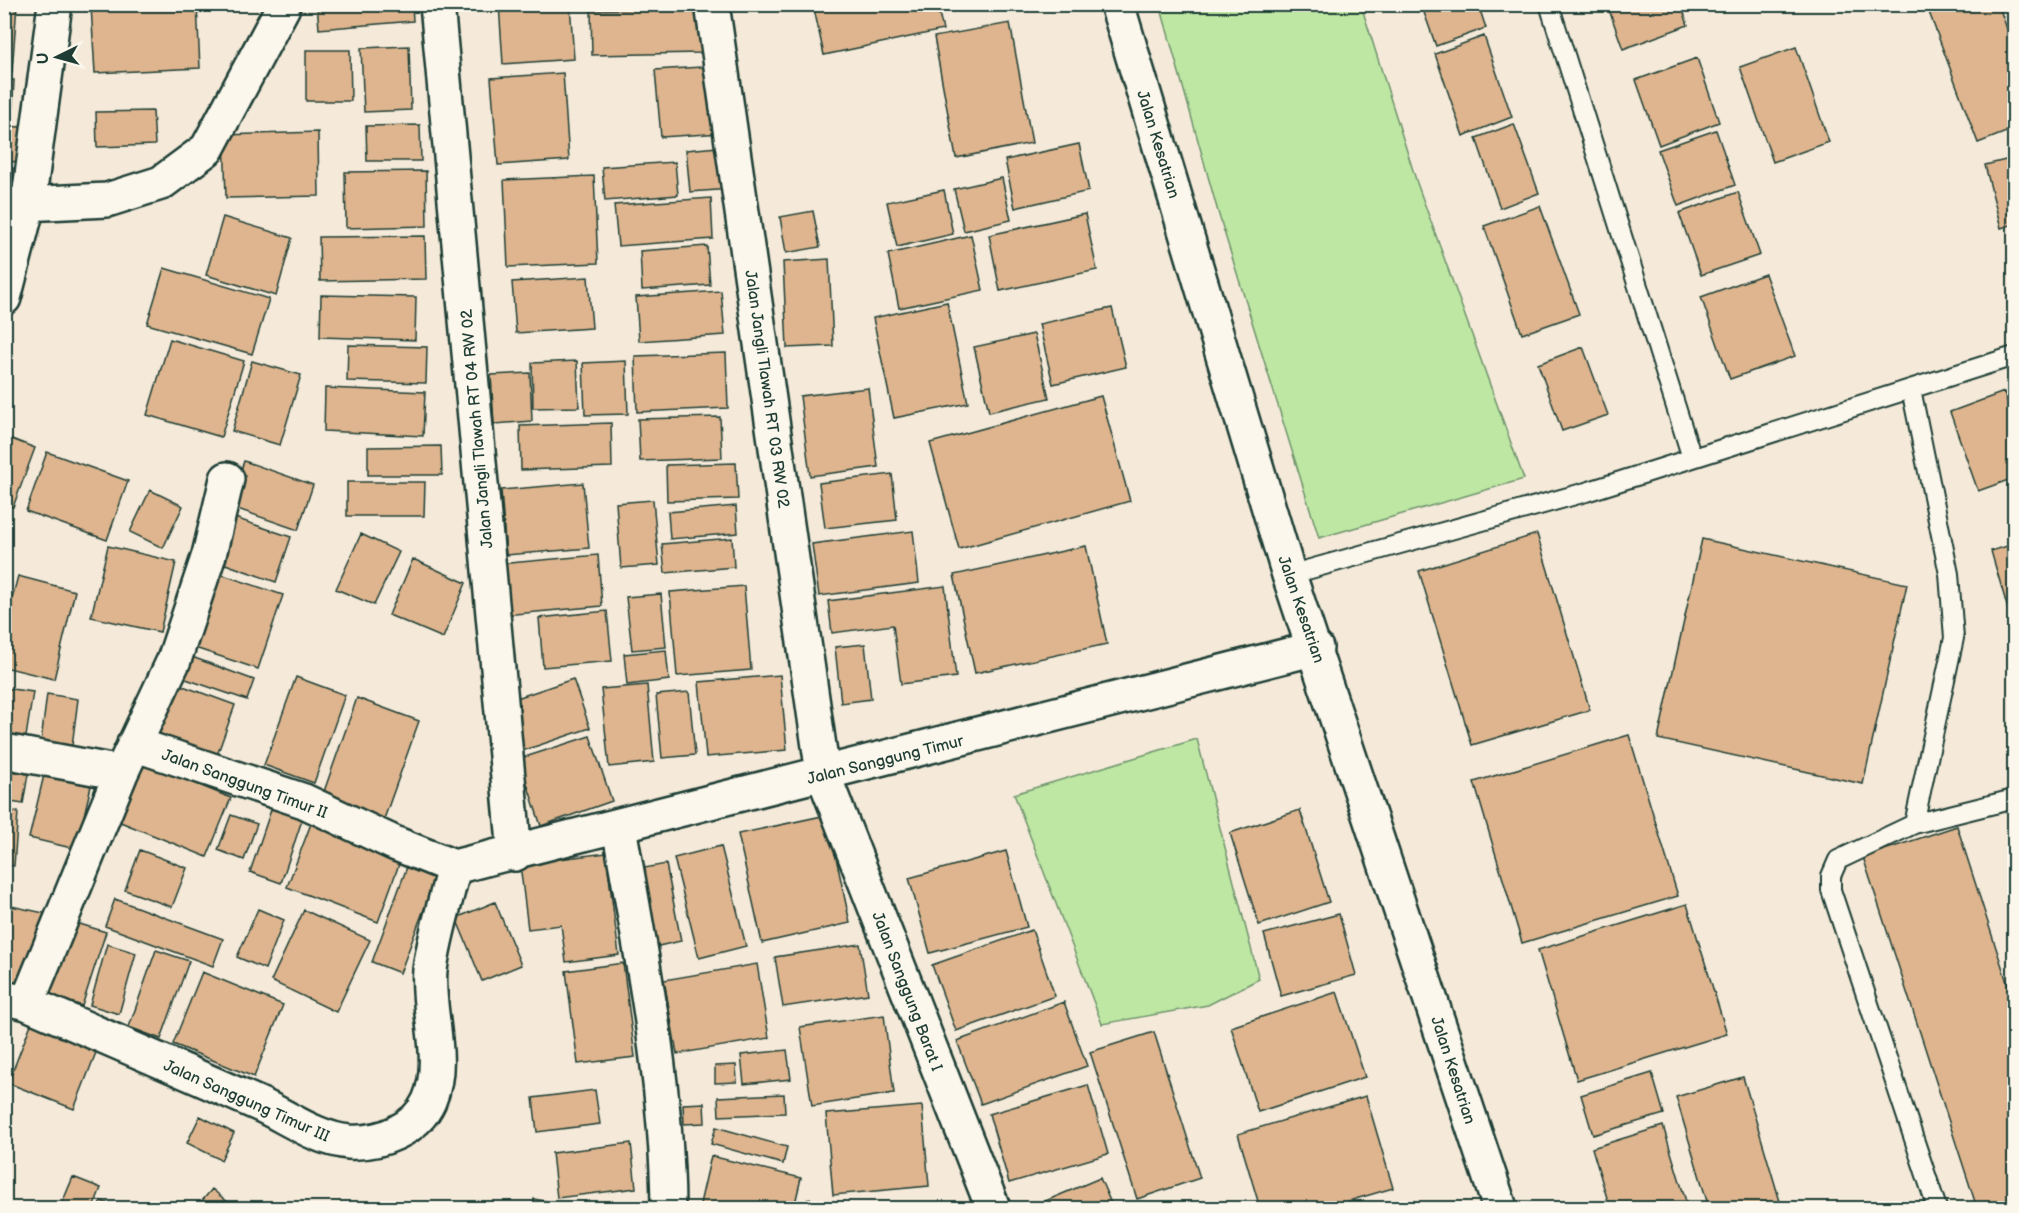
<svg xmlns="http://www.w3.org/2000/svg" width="2019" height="1213" viewBox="0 0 2019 1213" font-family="'Balsamiq Sans',sans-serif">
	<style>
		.green { fill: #bee7a3; stroke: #6e926c; stroke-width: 1.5 }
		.building { fill: #deb58e; stroke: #1f3d34; stroke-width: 1.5 }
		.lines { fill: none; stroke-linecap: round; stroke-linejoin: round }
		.lane-casing { stroke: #1f3d34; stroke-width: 22 }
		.street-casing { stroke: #1f3d34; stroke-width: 38 }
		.lane { stroke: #fbf7ec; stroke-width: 18 }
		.street { stroke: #fbf7ec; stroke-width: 33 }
		.labels { text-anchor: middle; stroke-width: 6; stroke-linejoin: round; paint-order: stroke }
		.street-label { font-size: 16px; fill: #1f3d34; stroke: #fbf7ec }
	</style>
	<rect width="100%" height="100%" fill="#f5ead9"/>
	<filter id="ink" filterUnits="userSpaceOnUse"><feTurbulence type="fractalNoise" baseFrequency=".0167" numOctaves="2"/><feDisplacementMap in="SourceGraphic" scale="12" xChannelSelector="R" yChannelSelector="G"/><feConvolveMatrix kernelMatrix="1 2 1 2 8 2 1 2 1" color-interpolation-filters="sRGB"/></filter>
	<g filter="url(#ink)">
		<path class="green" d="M1160 5H1361L1417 183 1524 479 1319 538 1218 212Z
			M1197 739 1259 979 1208 1005 1102 1024 1014 794Z"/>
		<path class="building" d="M4 4H17L12 73 4 72Z
			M135 4H197L200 68 95 73 91 6Z
			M317 4H412L413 21 319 29Z
			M499 4H570L574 59 503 64Z
			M813 4H937L943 30 824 55Z
			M1421 4H1478L1486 28 1436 46Z
			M1607 4H1681L1688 25 1623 49Z
			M1926 4H1998L2014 48V129L1978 143Z
			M700 8 701 53 592 55 591 10Z
			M1010 23 1032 143 956 158 934 37Z
			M1484 36 1512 117 1463 136 1435 54Z
			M409 46 411 110 364 112 361 48Z
			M1796 47 1829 142 1773 162 1740 67Z
			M306 50H350L351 101H306Z
			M1697 58 1719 122 1659 145 1636 80Z
			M717 66 722 133 661 137 655 70Z
			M563 73 569 160 498 165 491 78Z
			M4 80H14L12 119 4 118Z
			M153 111 155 145 97 147 96 112Z
			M1514 124 1539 193 1500 208 1476 138Z
			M420 125 421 161H367L366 126Z
			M4 126 21 127 19 162 4 161Z
			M1716 130 1735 185 1678 206 1658 150Z
			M318 132 319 196 226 198 224 135Z
			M1079 144 1089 191 1015 208 1005 160Z
			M728 146 731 189 690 192 686 150Z
			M2014 158V224L2001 228 1985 165Z
			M675 162 678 195 605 201 602 167Z
			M4 167 13 168 12 197H4Z
			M426 171 427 226 346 228 345 172Z
			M594 176 598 263 508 267 504 180Z
			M1002 178 1011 220 964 231 954 189Z
			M944 190 953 234 897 247 887 202Z
			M1738 192 1760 255 1701 275 1679 213Z
			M711 198 713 239 618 246 614 205Z
			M1540 206 1579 314 1522 334 1484 226Z
			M813 211 820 247 786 253 780 217Z
			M1085 214 1097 270 1000 291 989 235Z
			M223 217 292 238 276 296 206 275Z
			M971 235 983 290 899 308 888 254Z
			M425 236 426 279 320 281 319 237Z
			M707 246 710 285 642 290 640 251Z
			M829 259 833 346 787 348 783 262Z
			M164 268 269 299 252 354 147 324Z
			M1765 274 1795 356 1730 379 1701 297Z
			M588 277 592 328 516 333 512 282Z
			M721 291 725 335 639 341 636 297Z
			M321 295 416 297 415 340 320 337Z
			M947 302 968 403 894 418 873 318Z
			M1112 308 1126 367 1053 384 1039 324Z
			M1034 334 1049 398 989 412 974 347Z
			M170 339 244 361 221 437 147 415Z
			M348 345 427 347 426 383 347 381Z
			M1583 347 1608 415 1562 431 1538 364Z
			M726 353 728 408 637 412 635 356Z
			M252 361 301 375 280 445 232 431Z
			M577 361 579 407 533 408 532 363Z
			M626 361 628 414 585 415 583 363Z
			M530 373 532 421 494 424 491 375Z
			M325 388 425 392 423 436 324 431Z
			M868 388 878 467 810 476 800 396Z
			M2004 392 2014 422V478L1978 491 1950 412Z
			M1101 396 1130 501 959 549 930 443Z
			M720 417 722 458 640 461 638 419Z
			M611 423 612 467 521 470 520 426Z
			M4 436 35 448 13 507 4 504Z
			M441 446 442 475H368V447Z
			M47 452 128 481 107 540 26 511Z
			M244 461 313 485 298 530 229 506Z
			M736 463 738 499 667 501 666 465Z
			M892 474 897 520 825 528 819 483Z
			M347 482H425L424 516H347Z
			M583 483 589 548 506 555 501 490Z
			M150 490 183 506 163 548 130 532Z
			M653 500 659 565 621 568 616 503Z
			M736 506 738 533 670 539 668 512Z
			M232 517 291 537 276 582 217 561Z
			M913 531 919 583 819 596 812 544Z
			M361 534 399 552 374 605 336 589Z
			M1537 534 1590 710 1472 745 1419 571Z
			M732 538 734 567 665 573 662 544Z
			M1702 539 1907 584 1863 784 1658 739Z
			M2014 544V630L1991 551Z
			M108 546 176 562 160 632 91 617Z
			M1086 546 1107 644 975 673 954 575Z
			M598 555 602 606 504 615 499 564Z
			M413 559 466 583 443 638 389 615Z
			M214 572 283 595 258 669 189 646Z
			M18 576 75 591 54 679 4 667V629Z
			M744 586 751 670 677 676 670 592Z
			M945 586 956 677 901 684 893 625 832 633 828 601Z
			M661 594 666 647 632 650 626 597Z
			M607 611 612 661 543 667 539 618Z
			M865 644 871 699 841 703 835 647Z
			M666 650 669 680 627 685 624 654Z
			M184 654 254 680 247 700 177 676Z
			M780 675 787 750 706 757 699 682Z
			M296 677 345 695 314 783 264 765Z
			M573 679 590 728 522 751 505 702Z
			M172 682 235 705 215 761 152 738Z
			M647 685 654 762 609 767 601 689Z
			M4 688 33 692 25 743 4 740Z
			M689 692 695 755 662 758 656 695Z
			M47 694 78 699 72 746 41 741Z
			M357 698 419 721 384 819 322 797Z
			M1629 735 1678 896 1522 943 1474 782Z
			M590 736 612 801 541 826 519 759Z
			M142 762 231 798 207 857 118 821Z
			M5 770 28 774 23 804 4 801Z
			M44 775 91 786 76 849 29 838Z
			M273 804 304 814 281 883 250 872Z
			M1300 810 1329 902 1259 925 1230 833Z
			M4 811 18 812 14 866 4 865Z
			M231 815 257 824 244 860 218 850Z
			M827 815 850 923 762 943 738 834Z
			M312 821 402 856 378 922 287 887Z
			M1957 826 2014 1004V1208H1977L1863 857Z
			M721 846 746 946 699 958 674 858Z
			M140 850 187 868 172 907 125 890Z
			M1006 851 1027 927 930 953 909 878Z
			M606 853 619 955 566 962 561 925 528 929 520 864Z
			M666 864 681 941 654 947 639 869Z
			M407 867 436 877 400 973 372 962Z
			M115 899 223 939 213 966 105 926Z
			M495 902 521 965 482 981 456 918Z
			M1687 904 1727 1034 1577 1080 1538 950Z
			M11 906 44 913 26 989 4 985V936Z
			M258 909 284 920 265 969 237 957Z
			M304 910 370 940 336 1012 271 981Z
			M1339 914 1356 975 1281 996 1264 934Z
			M70 921 106 932 82 1006 47 994Z
			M1032 930 1055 996 956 1031 932 965Z
			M107 944 136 953 119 1014 90 1005Z
			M860 944 868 994 783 1007 775 957Z
			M156 950 189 961 161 1039 129 1027Z
			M623 963 635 1057 578 1064 566 971Z
			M757 964 769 1038 677 1054 664 980Z
			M202 972 283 1005 254 1077 173 1044Z
			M1337 992 1365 1077 1258 1112 1231 1027Z
			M1064 1002 1087 1066 981 1104 957 1041Z
			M884 1015 894 1093 812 1106 800 1027Z
			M31 1024 97 1050 74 1109 8 1083Z
			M1154 1032 1200 1178 1137 1199 1090 1052Z
			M787 1050 791 1079 744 1084 741 1055Z
			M736 1065 737 1082 715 1083V1066Z
			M1652 1073 1664 1114 1593 1135 1581 1095Z
			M1743 1077 1782 1208H1709L1676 1097Z
			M1088 1085 1108 1154 1009 1183 989 1114Z
			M595 1090 600 1124 537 1132 533 1098Z
			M784 1094 785 1113 719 1116 718 1097Z
			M1366 1096 1393 1188 1325 1208H1260L1238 1134Z
			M704 1103 705 1123 684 1124 683 1104Z
			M922 1106 929 1186 833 1195 826 1114Z
			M200 1116 234 1133 221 1160 187 1143Z
			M1663 1126 1688 1208H1610L1592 1148Z
			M716 1127 787 1147 783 1164 711 1144Z
			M631 1143 636 1188 557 1198 552 1153Z
			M711 1156 801 1178 794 1208H699Z
			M73 1177 101 1188 93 1208H60Z
			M1100 1178 1113 1208H1037L1036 1205Z
			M212 1189 235 1208H196Z
			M534 1199 582 1208H532Z
			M808 1199 862 1208H806Z
			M101 1201 121 1208H98Z"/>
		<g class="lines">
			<defs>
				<path id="lane" d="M1549 4 1692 458
					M1911 389 1949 574 1954 638 1914 824 1838 860 1831 876V890L1937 1208
					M1289 575 1586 492 2014 356
					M1914 824 2014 799"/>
				<path id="street" d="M437 4 515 854
					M712 4 823 774 993 1208
					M1117 4 1289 575 1500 1208
					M4 205 107 200 161 183 207 149 283 7
					M4 298 28 205 55 4
					M134 744 304 801 394 843 454 867
					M4 751 121 773
					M619 827C641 952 667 1082 668 1208
					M454 867 1316 648
					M4 998 27 1003C105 1037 183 1070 261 1105 289 1118 317 1139 349 1142 379 1144 416 1130 429 1101 447 1060 426 1012 430 970 434 936 446 901 454 867
					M27 1003 121 773 174 660 209 555 227 479"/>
			</defs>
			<use href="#lane" class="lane-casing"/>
			<use href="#street" class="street-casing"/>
			<use href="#lane" class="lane"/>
			<use href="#street" class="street"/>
		</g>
	</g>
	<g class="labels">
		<g class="street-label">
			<text transform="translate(1159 144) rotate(73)" y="6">Jalan Kesatrian</text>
			<text transform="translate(768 389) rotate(82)" y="6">Jalan Jangli Tlawah RT 03 RW 02</text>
			<text transform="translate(476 429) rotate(-95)" y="6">Jalan Jangli Tlawah RT 04 RW 02</text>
			<text transform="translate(1302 609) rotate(71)" y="6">Jalan Kesatrian</text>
			<text transform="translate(885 759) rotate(-14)" y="6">Jalan Sanggung Timur</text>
			<text transform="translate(245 783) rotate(20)" y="6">Jalan Sanggung Timur II</text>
			<text transform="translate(908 991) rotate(69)" y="6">Jalan Sanggung Barat I</text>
			<text transform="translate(1454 1070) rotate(72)" y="6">Jalan Kesatrian</text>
			<text transform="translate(247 1100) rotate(24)" y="6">Jalan Sanggung Timur III</text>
		</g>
	</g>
	<rect width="2019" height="1213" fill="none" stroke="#fbf7ec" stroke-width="24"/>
	<rect x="12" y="12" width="1995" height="1189" fill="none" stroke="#1f3d34" stroke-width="2" filter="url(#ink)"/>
	<g transform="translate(57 57) rotate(265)" stroke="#fbf7ec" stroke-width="4.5" paint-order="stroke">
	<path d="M0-4.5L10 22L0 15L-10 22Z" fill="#1f3d34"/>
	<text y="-9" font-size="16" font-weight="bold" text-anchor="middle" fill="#1f3d34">U</text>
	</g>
</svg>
